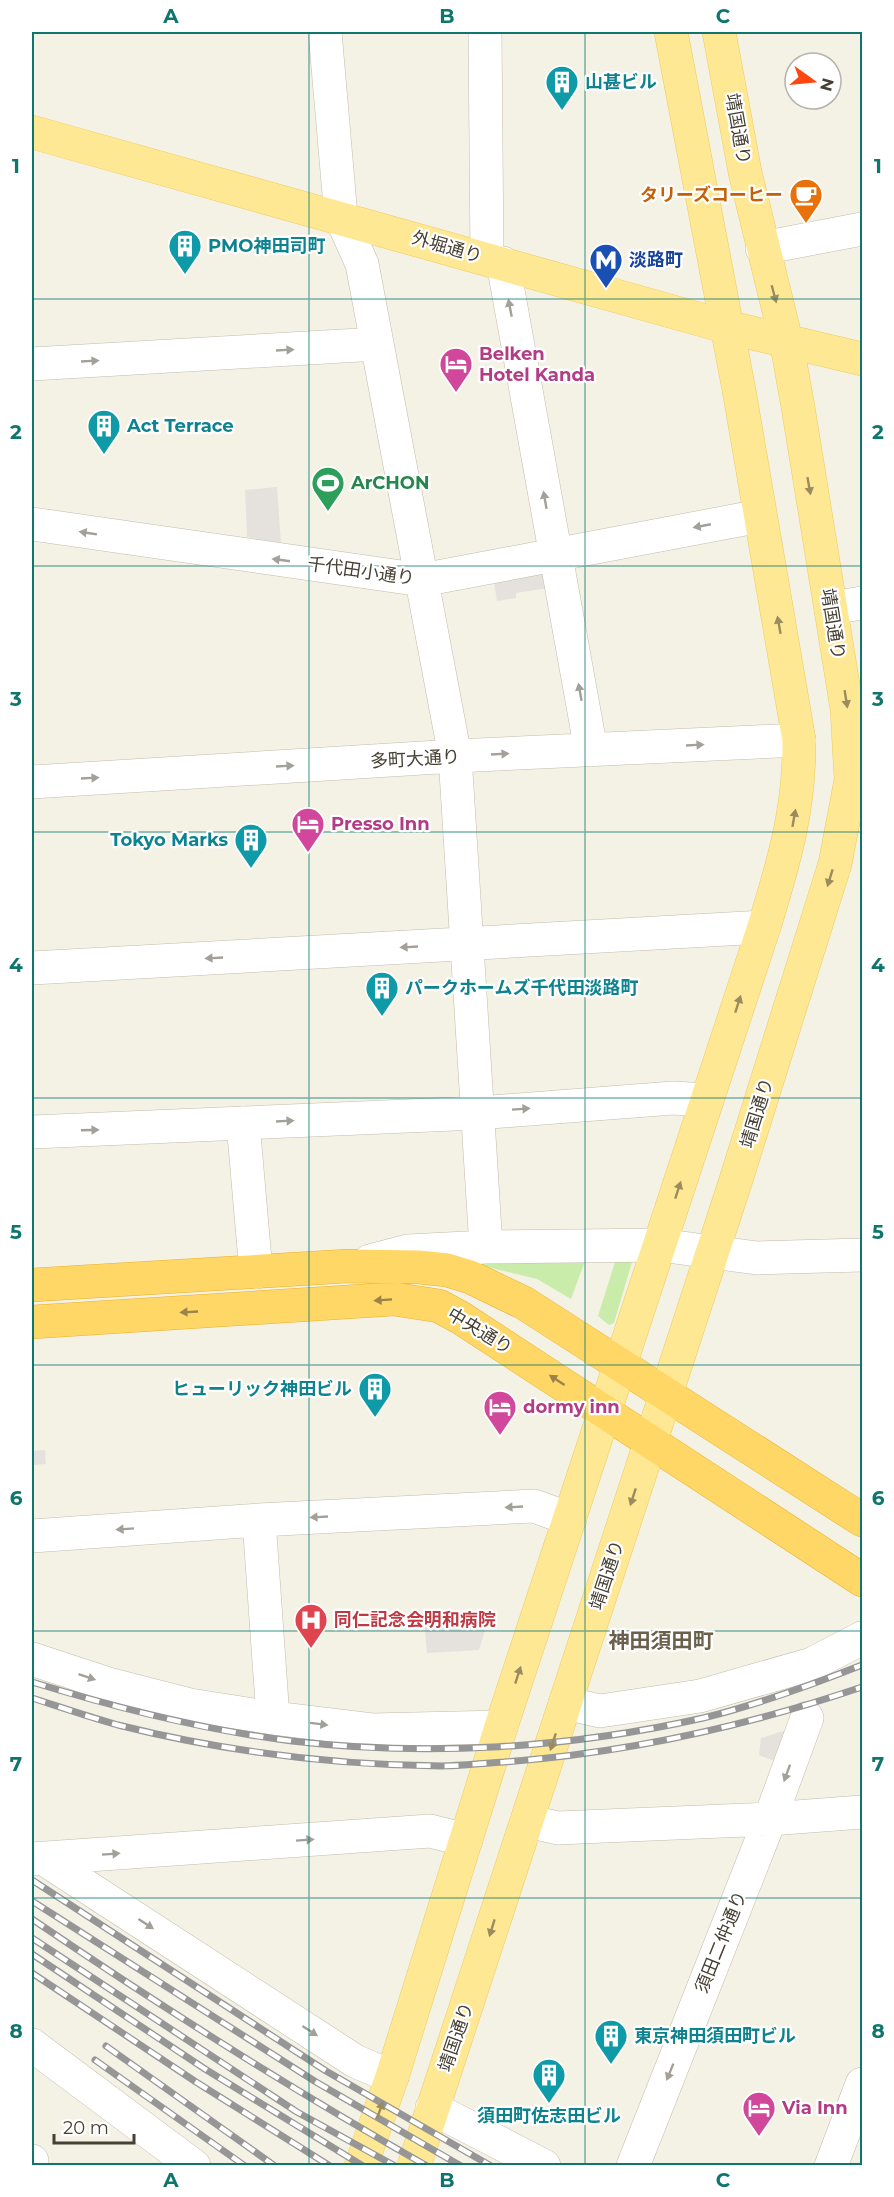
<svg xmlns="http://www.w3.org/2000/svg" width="894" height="2197" viewBox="0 0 894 2197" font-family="Montserrat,'Noto Sans JP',sans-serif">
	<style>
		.green { fill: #caecab }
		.parking { fill: #e5e2de }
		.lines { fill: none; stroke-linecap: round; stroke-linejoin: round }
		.minor-casing { stroke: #c3bcaa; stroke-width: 34 }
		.major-casing { stroke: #edcb5b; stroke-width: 34 }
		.highway-casing { stroke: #eab12a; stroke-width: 34 }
		.minor { stroke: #fff; stroke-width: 33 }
		.major { stroke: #ffe894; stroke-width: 33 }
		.highway { stroke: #ffd766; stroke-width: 33 }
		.rail-casing { stroke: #969696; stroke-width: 7 }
		.rail { stroke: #fff; stroke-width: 4.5; stroke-dasharray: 14; stroke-linecap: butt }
		.oneway { fill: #9a8c5f }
		.oneway2 { fill: #a3a09a }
		.oneway3 { fill: #9a844a }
		.grid { fill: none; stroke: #0f766e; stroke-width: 1.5; stroke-opacity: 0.55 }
		.labels { text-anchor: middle; stroke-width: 4.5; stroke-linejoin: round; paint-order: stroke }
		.culture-label { font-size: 18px; font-weight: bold; fill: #0d838f; stroke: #fff; text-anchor: start }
		.street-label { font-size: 18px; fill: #474134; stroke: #fff }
		.food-label { font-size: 18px; font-weight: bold; fill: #c56008; stroke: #fff; text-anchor: end }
		.transit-label { font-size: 18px; font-weight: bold; fill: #164399; stroke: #fff; text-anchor: start }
		.hotel-label { font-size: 18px; font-weight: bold; fill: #b23c85; stroke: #fff; text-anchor: start }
		.leisure-label { font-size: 18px; font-weight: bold; fill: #27864d; stroke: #fff; text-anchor: start }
		.health-label { font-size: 18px; font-weight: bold; fill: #be3a42; stroke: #fff; text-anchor: start }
		.quarter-label { font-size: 21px; font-weight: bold; fill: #6b604b; stroke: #fff }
		.neatline { fill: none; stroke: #0f766e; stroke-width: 2 }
		.grid-label { font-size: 20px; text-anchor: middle; font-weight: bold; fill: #0f766e }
	</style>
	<rect width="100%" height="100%" fill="#f4f1e5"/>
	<path class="green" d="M476 1259 504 1264 585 1261 571 1299 537 1279 479 1265Z
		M616 1259 632 1262 614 1323 609 1325 598 1316Z"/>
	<path class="parking" d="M277 487 281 544 247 537 245 490Z
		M546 568 549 588 516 593V598L497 601 493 577Z
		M45 1450 46 1464 32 1465V1451Z
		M490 1614 479 1650 427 1653 424 1618Z
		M796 1727 782 1764 759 1755 761 1738Z"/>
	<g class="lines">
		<defs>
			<path id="minor" d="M325 32 341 217 362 264 455 756 486 1247
				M485 32 487 258
				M762 248 862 229
				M503 263 591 750
				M32 364 377 344
				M32 524 422 580 760 516
				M831 608 862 603
				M32 782 455 756 799 740
				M32 968 764 927
				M243 1123 256 1272
				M32 1132 478 1113 673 1098 707 1100
				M370 1261 408 1251 486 1247 660 1245 757 1258 862 1255
				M259 1520 273 1718
				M32 1536 259 1520 534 1506 570 1519
				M32 1659 108 1684 190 1705 273 1718 372 1730 501 1727
				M565 1703 600 1711 700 1696 812 1664 862 1638
				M527 1821 558 1828 770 1819 862 1812
				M32 1859 430 1831 466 1840
				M44 1859 355 2061 392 2077
				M32 2045 194 2166
				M432 2108 544 2166
				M32 2161V2166
				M633 2166 770 1819 807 1718
				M831 2166 862 2084"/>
			<path id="major" d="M32 132 727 327 862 359
				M361 2166 392 2077 501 1727 764 927C784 862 800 808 799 740L739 390 671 32
				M414 2166 735 1183 835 864 851 780 847 709 798 407 786 340 745 172 719 32"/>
			<path id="highway" d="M32 1285 348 1266 418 1267 447 1270 470 1277 524 1303 862 1520
				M32 1322 394 1299 439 1306 461 1318 862 1580"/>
		</defs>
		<use href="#minor" class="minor-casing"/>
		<use href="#major" class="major-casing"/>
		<use href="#highway" class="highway-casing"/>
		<use href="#minor" class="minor"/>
		<use href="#major" class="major"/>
		<use href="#highway" class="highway"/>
		<defs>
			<path id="rail" d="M32 1682C117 1708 203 1730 292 1741 428 1757 570 1748 703 1718 757 1705 811 1685 862 1665
				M32 1698C60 1707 89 1717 118 1725 222 1751 333 1765 441 1766 462 1766 483 1763 504 1762 626 1753 747 1726 862 1687
				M32 1880 326 2071 491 2166
				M32 1901 316 2082 461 2166
				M32 1919C160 2006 291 2089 427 2166
				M32 1938 297 2112 395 2166
				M32 1954 205 2069 363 2166
				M32 1973 196 2082 330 2166
				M106 2046 275 2166
				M95 2060 245 2166"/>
		</defs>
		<use href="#rail" class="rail-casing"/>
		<use href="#rail" class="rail"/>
	</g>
	<defs><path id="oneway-solid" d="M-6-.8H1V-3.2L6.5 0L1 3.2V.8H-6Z" transform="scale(1.5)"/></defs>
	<g class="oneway">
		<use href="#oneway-solid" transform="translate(774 294) rotate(75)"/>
		<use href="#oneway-solid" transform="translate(809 486) rotate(80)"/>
		<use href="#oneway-solid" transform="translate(779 625) rotate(-100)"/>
		<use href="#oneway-solid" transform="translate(846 699) rotate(81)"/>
		<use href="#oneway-solid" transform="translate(794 818) rotate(-80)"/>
		<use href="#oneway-solid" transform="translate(830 878) rotate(107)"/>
		<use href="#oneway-solid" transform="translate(738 1004) rotate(-72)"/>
		<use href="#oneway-solid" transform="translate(678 1190) rotate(-72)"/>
		<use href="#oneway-solid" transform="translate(633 1497) rotate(108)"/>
		<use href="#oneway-solid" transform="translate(518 1675) rotate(-72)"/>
		<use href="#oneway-solid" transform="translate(553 1742) rotate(108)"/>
		<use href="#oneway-solid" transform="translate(492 1928) rotate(107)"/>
		<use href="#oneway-solid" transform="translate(380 2110) rotate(-71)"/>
	</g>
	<g class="oneway2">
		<use href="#oneway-solid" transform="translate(510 308) rotate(-101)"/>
		<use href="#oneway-solid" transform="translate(285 350) rotate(-3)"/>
		<use href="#oneway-solid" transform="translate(90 361) rotate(-3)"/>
		<use href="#oneway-solid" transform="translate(545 500) rotate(-100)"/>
		<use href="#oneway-solid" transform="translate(702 526) rotate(169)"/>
		<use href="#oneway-solid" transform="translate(88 533) rotate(-171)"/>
		<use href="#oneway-solid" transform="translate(281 560) rotate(-172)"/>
		<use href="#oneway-solid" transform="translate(580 692) rotate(-100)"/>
		<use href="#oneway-solid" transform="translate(695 745) rotate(-3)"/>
		<use href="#oneway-solid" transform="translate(500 754) rotate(-3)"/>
		<use href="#oneway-solid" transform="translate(285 766) rotate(-3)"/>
		<use href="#oneway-solid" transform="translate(90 778) rotate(-3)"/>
		<use href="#oneway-solid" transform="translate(409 947) rotate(177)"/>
		<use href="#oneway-solid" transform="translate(214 958) rotate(177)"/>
		<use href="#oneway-solid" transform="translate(521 1109) rotate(-4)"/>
		<use href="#oneway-solid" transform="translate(285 1121) rotate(-3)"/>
		<use href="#oneway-solid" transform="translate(90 1130) rotate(-2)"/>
		<use href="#oneway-solid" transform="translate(514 1507) rotate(177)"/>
		<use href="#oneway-solid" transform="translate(319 1517) rotate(177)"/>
		<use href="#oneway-solid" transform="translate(125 1529) rotate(176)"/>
		<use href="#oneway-solid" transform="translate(87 1677) rotate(18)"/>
		<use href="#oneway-solid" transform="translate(319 1724) rotate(7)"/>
		<use href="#oneway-solid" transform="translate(787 1773) rotate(110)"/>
		<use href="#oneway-solid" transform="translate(305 1840) rotate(-4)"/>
		<use href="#oneway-solid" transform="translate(111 1854) rotate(-4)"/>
		<use href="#oneway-solid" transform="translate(146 1924) rotate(33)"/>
		<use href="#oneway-solid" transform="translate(310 2031) rotate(33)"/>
		<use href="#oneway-solid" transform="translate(670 2072) rotate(112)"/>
	</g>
	<g class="oneway3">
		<use href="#oneway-solid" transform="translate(383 1300) rotate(176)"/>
		<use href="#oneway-solid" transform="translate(189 1312) rotate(177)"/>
		<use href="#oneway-solid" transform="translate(557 1380) rotate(-147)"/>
	</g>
	<path class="grid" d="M309 32V2166M585 32V2166M32 299H862M32 566H862M32 832H862M32 1098H862M32 1365H862M32 1631H862M32 1898H862"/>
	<defs>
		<symbol id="building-pin" viewBox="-11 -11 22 30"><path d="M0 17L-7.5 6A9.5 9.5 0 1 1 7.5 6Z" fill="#0f9aa8" stroke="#fff"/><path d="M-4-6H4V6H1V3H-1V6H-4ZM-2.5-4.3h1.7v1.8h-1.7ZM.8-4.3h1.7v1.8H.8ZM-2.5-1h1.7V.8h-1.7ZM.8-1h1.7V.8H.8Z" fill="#fff"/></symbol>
		<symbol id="cafe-pin" viewBox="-11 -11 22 30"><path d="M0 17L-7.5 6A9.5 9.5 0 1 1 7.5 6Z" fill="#e8710a" stroke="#fff"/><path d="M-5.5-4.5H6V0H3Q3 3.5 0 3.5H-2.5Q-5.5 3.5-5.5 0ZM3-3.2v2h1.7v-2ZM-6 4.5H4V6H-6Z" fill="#fff"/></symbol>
		<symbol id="metro-pin" viewBox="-11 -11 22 30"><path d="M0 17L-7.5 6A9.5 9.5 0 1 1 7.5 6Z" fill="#1a4fb4" stroke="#fff"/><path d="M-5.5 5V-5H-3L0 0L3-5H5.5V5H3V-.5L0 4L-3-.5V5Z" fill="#fff"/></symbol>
		<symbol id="hotel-pin" viewBox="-11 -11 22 30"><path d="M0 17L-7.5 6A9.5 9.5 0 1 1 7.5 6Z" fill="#d1479c" stroke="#fff"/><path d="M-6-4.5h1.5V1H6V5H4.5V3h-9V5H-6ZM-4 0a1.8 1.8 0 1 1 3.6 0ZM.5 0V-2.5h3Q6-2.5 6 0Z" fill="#fff"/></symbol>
		<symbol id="stadium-pin" viewBox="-11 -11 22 30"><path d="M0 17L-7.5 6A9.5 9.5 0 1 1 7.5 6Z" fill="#2e9e5b" stroke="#fff"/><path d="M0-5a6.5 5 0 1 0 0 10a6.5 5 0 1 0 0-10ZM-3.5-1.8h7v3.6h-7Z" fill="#fff"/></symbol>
		<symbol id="hospital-pin" viewBox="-11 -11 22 30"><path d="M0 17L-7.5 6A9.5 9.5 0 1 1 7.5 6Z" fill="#e0444e" stroke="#fff"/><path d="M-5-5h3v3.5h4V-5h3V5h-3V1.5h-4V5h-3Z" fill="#fff"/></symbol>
	</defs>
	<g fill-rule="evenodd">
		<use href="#building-pin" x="543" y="63" width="38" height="52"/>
		<use href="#cafe-pin" x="787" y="176" width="38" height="52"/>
		<use href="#building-pin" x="166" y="227" width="38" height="52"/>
		<use href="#metro-pin" x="587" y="241" width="38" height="52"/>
		<use href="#hotel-pin" x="437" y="345" width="38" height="52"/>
		<use href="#building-pin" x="85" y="407" width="38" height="52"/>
		<use href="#stadium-pin" x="309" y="464" width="38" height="52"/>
		<use href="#hotel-pin" x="289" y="805" width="38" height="52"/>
		<use href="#building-pin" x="232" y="821" width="38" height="52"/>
		<use href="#building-pin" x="363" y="969" width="38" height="52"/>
		<use href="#building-pin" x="356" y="1370" width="38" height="52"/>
		<use href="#hotel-pin" x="481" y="1388" width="38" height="52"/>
		<use href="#hospital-pin" x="292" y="1601" width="38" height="52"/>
		<use href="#building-pin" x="592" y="2017" width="38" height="52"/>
		<use href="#building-pin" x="530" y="2056" width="38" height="52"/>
		<use href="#hotel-pin" x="740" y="2089" width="38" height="52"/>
	</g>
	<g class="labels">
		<g class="culture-label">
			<text x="585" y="88">山甚ビル</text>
			<text x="208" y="252">PMO神田司町</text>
			<text x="127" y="432">Act Terrace</text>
			<text x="228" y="846" text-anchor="end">Tokyo Marks</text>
			<text x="405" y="994">パークホームズ千代田淡路町</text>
			<text x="352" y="1395" text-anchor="end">ヒューリック神田ビル</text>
			<text x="634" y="2042">東京神田須田町ビル</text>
			<text x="549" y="2122" text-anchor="middle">須田町佐志田ビル</text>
		</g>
		<g class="street-label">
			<text transform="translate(738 129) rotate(80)" y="6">靖国通り</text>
			<text transform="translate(447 247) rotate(16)" y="6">外堀通り</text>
			<text transform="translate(361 571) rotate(8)" y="6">千代田小通り</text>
			<text transform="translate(833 624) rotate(81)" y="6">靖国通り</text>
			<text transform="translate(415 759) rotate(-3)" y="6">多町大通り</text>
			<text transform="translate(757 1113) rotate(-73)" y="6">靖国通り</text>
			<text transform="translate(480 1331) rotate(31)" y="6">中央通り</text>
			<text transform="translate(607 1575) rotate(-72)" y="6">靖国通り</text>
			<text transform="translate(721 1942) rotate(-68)" y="6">須田二仲通り</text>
			<text transform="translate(456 2037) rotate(-71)" y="6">靖国通り</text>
		</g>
		<g class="food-label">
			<text x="783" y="201">タリーズコーヒー</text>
		</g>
		<g class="transit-label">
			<text x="629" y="266">淡路町</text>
		</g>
		<g class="hotel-label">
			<text x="479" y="360">Belken<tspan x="479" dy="21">Hotel Kanda</tspan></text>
			<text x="331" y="830">Presso Inn</text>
			<text x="523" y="1413">dormy inn</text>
			<text x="782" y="2114">Via Inn</text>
		</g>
		<g class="leisure-label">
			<text x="351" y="489">ArCHON</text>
		</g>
		<g class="health-label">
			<text x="334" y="1626">同仁記念会明和病院</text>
		</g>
		<g class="quarter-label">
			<text x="661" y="1648">神田須田町</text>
		</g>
	</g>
	<rect width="894" height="2197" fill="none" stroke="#ffffff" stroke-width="66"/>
	<g transform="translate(813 81) rotate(105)"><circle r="28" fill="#ffffff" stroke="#b5b3ae" stroke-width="1.5"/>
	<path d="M0-4.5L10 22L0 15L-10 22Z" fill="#ff4612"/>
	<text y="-9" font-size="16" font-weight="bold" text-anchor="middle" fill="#474134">N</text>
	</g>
	<path d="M54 2134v9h80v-9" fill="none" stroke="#474134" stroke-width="3"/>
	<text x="63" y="2134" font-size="18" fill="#474134" stroke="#ffffff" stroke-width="4.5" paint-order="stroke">20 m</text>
	<rect x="33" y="33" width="828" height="2131" class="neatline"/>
	<g class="grid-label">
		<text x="171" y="23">A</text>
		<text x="447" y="23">B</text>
		<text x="723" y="23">C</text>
		<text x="16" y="173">1</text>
		<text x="878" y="173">1</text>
		<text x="16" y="439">2</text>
		<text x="878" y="439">2</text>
		<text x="16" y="706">3</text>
		<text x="878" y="706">3</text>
		<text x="16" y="972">4</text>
		<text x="878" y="972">4</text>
		<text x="16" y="1239">5</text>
		<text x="878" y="1239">5</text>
		<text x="16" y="1505">6</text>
		<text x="878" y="1505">6</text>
		<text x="16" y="1771">7</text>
		<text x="878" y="1771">7</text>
		<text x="16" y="2038">8</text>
		<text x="878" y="2038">8</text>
		<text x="171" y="2187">A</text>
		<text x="447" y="2187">B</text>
		<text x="723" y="2187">C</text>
	</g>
</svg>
